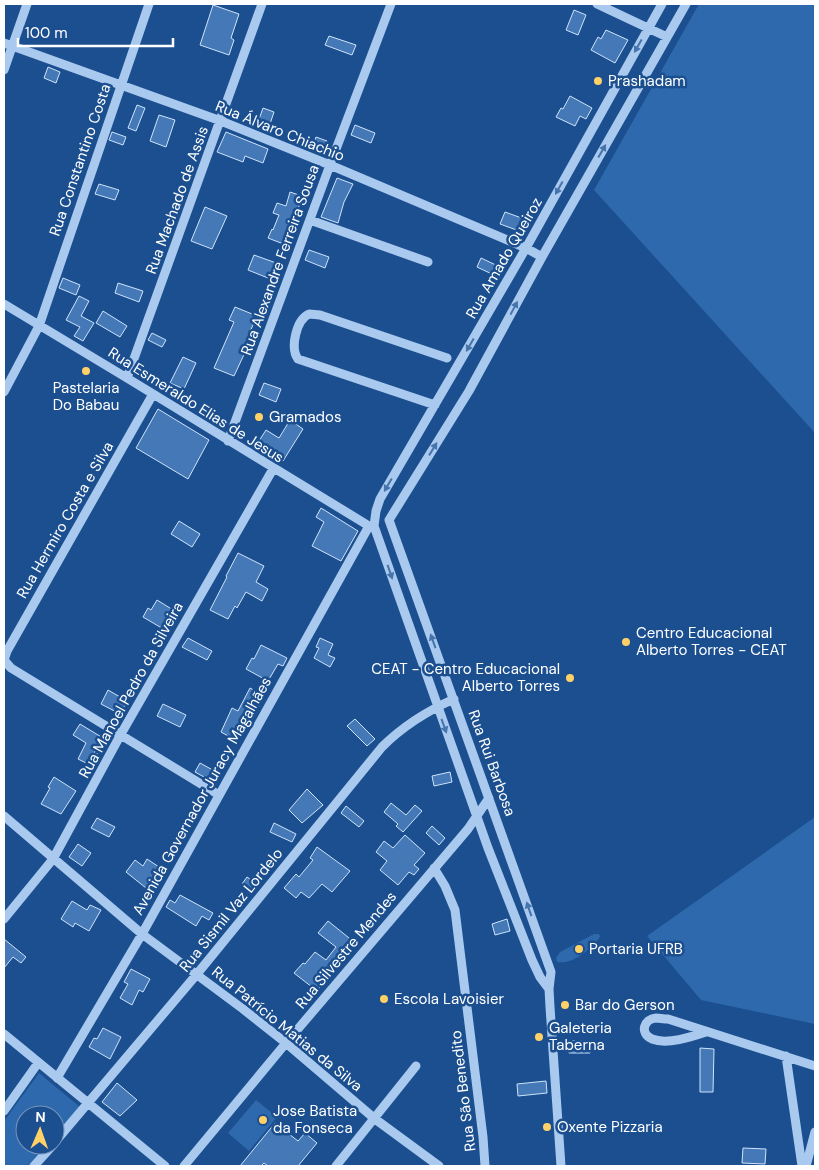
<svg xmlns="http://www.w3.org/2000/svg" width="819" height="1170" viewBox="0 0 819 1170" font-family="'DM Sans',sans-serif">
	<style>
		.green { fill: #2e69ad }
		.building { fill: #4478b7; stroke: #cfe3fa }
		.lines { fill: none; stroke-linecap: round; stroke-linejoin: round }
		.minor { stroke: #a9c9ee; stroke-width: 9 }
		.oneway { fill: #4674ac }
		.poi-dot { fill: #ffd166; stroke: #1b4f8f; stroke-width: 2 }
		.labels { text-anchor: middle; stroke-width: 5; stroke-linejoin: round; paint-order: stroke }
		.poi-label { font-size: 15px; fill: #fff; stroke: #1b4f8f; text-anchor: start }
		.street-label { font-size: 15px; fill: #fff; stroke: #1b4f8f }
	</style>
	<rect width="100%" height="100%" fill="#1b4f8f"/>
	<path class="green" d="M699 4H815V433L594 190Z
		M815 817V1024L701 1000 647 936Z
		M594 934H599L600 937C591 949 573 965 557 962L556 958 560 952Z
		M39 1073 80 1107 55 1137V1115H25V1145H48L30 1166H4V1121Z
		M256 1100 277 1117 249 1151 228 1133Z"/>
	<path class="building" d="M213 5 239 14 231 38 234 40 229 55 200 45Z
		M574 10 586 15 578 35 566 30Z
		M606 30 628 40 615 63 591 50 598 37 601 39Z
		M329 36 356 45 352 55 325 45Z
		M48 67 60 72 56 83 44 78Z
		M570 96 592 108 586 119 580 116 575 126 556 117 561 108 563 109Z
		M137 105 145 108 136 131 128 128Z
		M263 108 274 112 268 130 257 125Z
		M159 115 175 120 166 147 150 141Z
		M355 125 375 133 371 143 351 135Z
		M112 132 126 137 123 145 109 140Z
		M226 132 268 149 263 163 245 156 243 162 217 152Z
		M316 137 327 141 324 152 312 148Z
		M337 178 353 184 344 202 338 223 321 217Z
		M99 184 119 190 115 200 95 194Z
		M290 192 302 196 294 223 296 224 286 245 268 238 272 229 273 230 279 215 273 213 277 203 286 206Z
		M205 207 227 216 212 249 191 241Z
		M505 212 527 220 522 232 500 224Z
		M309 250 329 257 325 268 305 260Z
		M254 255 279 264 273 280 248 270Z
		M481 258 500 267 496 276 477 267Z
		M63 278 80 285 76 295 59 288Z
		M118 283 143 291 139 302 115 293Z
		M79 296 89 301 81 316 94 323 83 341 74 336 80 327 66 320Z
		M235 307 257 316 249 334 252 336 248 346 234 376 214 368 234 322 229 320Z
		M103 311 127 326 120 337 96 323Z
		M152 333 166 340 162 347 148 340Z
		M183 357 196 363 184 389 170 383Z
		M264 383 281 389 276 402 259 395Z
		M158 409 209 440 188 479 136 448Z
		M290 420 303 429 283 461 257 444 266 430 279 438Z
		M321 508 358 531 341 561 312 546 324 522 316 517Z
		M179 521 200 534 192 547 171 534Z
		M238 553 264 566 256 582 268 589 262 601 246 592 237 608 235 606 228 619 210 610 227 577 226 576Z
		M157 600 178 613 165 630 143 617 148 608 151 610Z
		M188 638 212 651 207 660 182 647Z
		M320 638 333 644 328 655 335 658 330 667 314 658 319 648 316 647Z
		M261 645 287 658 283 666 278 664 268 681 246 669 252 658 254 659Z
		M250 688 264 696 248 728 246 727 237 741 221 732 232 708 238 711Z
		M108 690 127 701 120 714 101 704Z
		M163 704 186 715 180 727 157 716Z
		M355 719 375 739 367 746 347 726Z
		M80 724 103 738 94 753 98 754 92 766 78 759 86 743 73 735Z
		M200 763 220 774 215 783 195 772Z
		M450 772 452 782 434 786 432 776Z
		M54 777 76 791 61 814 41 804 50 788 48 787Z
		M307 789 323 805 302 823 289 810Z
		M391 803 406 815 415 805 422 811 403 832 396 826 398 824 384 812Z
		M346 806 364 821 359 827 341 813Z
		M97 818 115 827 109 837 91 828Z
		M274 823 296 834 292 842 270 832Z
		M432 826 445 838 439 845 426 833Z
		M405 835 425 853 414 865 419 869 414 875 409 872 398 885 380 870 387 861 376 852 384 841 393 848Z
		M78 844 91 853 82 866 69 857Z
		M317 847 350 871 332 892 322 884 309 898 301 892 296 898 284 888 296 874 299 877 313 860 310 858Z
		M147 859 162 869 146 888 126 872 135 860 143 866Z
		M247 877 257 884 253 891 242 884Z
		M180 895 213 913 209 920 202 916 196 926 166 907 170 900 175 903Z
		M72 901 87 910 90 905 101 910 89 931 75 923 73 927 61 919Z
		M507 919 510 931 495 935 492 924Z
		M328 921 354 942 344 955 345 956 337 967 334 965 323 979 325 980 317 991 294 973 303 963 305 964 315 952 326 960 336 947 318 933Z
		M4 939 26 957 21 963 13 957 4 968Z
		M131 969 150 979 143 992 139 990 132 1005 120 998 128 984 124 982Z
		M103 1028 121 1037 110 1059 89 1047 94 1038 97 1039Z
		M569 1041H590V1053H569Z
		M700 1048 714 1049 713 1092H700Z
		M546 1081 547 1093 518 1096 517 1084Z
		M117 1083 137 1100 120 1116 102 1102Z
		M275 1123 298 1141 305 1133 317 1143 298 1166H268L264 1163 261 1166H240Z
		M743 1148 766 1149 765 1164 742 1163Z"/>
	<g class="lines">
		<path class="minor" d="M597 4 667 37
			M4 43 221 121 330 165 526 248 542 257
			M4 70 27 4
			M310 220 428 262
			M4 304 127 378 369 526H374
			M127 378 262 4
			M4 392 39 326 149 4
			M153 394 7 651 4 660 11 668 219 795
			M435 405 298 359C290 348 296 320 309 314L320 315 447 358
			M228 441 330 165 391 4
			M389 520 551 972 549 989 550 1007 561 1166
			M389 520 469 391 542 257 686 4
			M4 816 142 934 243 1009 286 1043 375 1119 439 1166
			M434 868 445 886 455 910 483 1137 485 1166
			M4 919 53 859 121 734 273 469
			M549 989 540 977 532 960 488 848 374 526 376 511 380 499 526 248 662 4
			M706 1032C691 1037 667 1045 652 1039 639 1033 644 1019 656 1018 659 1018 664 1019 668 1019L815 1066
			M4 1034 165 1166
			M786 1056 802 1166
			M57 1078 142 934 369 526
			M4 1111 38 1063
			M55 1142 197 974 382 747C403 726 427 711 454 699
			M34 1166 53 1145
			M184 1166 286 1043 468 829 489 798
			M336 1166 416 1066
			M806 1166 815 1132"/>
	</g>
	<defs><path id="oneway-solid" d="M-6-.8H1V-3.2L6.5 0L1 3.2V.8H-6Z" transform="scale(1.25)"/></defs>
	<g class="oneway">
		<use href="#oneway-solid" transform="translate(638 46) rotate(119)"/>
		<use href="#oneway-solid" transform="translate(602 151) rotate(-60)"/>
		<use href="#oneway-solid" transform="translate(559 188) rotate(119)"/>
		<use href="#oneway-solid" transform="translate(514 308) rotate(-62)"/>
		<use href="#oneway-solid" transform="translate(470 345) rotate(120)"/>
		<use href="#oneway-solid" transform="translate(433 449) rotate(-58)"/>
		<use href="#oneway-solid" transform="translate(388 485) rotate(120)"/>
		<use href="#oneway-solid" transform="translate(390 572) rotate(71)"/>
		<use href="#oneway-solid" transform="translate(433 641) rotate(-110)"/>
		<use href="#oneway-solid" transform="translate(444 726) rotate(70)"/>
		<use href="#oneway-solid" transform="translate(529 909) rotate(-109)"/>
	</g>
	<g class="poi-dot">
		<circle cx="598" cy="81" r="5"/>
		<circle cx="86" cy="371" r="5"/>
		<circle cx="259" cy="417" r="5"/>
		<circle cx="626" cy="642" r="5"/>
		<circle cx="570" cy="678" r="5"/>
		<circle cx="579" cy="949" r="5"/>
		<circle cx="384" cy="999" r="5"/>
		<circle cx="565" cy="1005" r="5"/>
		<circle cx="539" cy="1037" r="5"/>
		<circle cx="263" cy="1120" r="5"/>
		<circle cx="547" cy="1127" r="5"/>
	</g>
	<g class="labels">
		<g class="poi-label">
			<text x="608" y="86">Prashadam</text>
			<text x="86" y="393" text-anchor="middle">Pastelaria<tspan x="86" dy="17">Do Babau</tspan></text>
			<text x="269" y="422">Gramados</text>
			<text x="636" y="638">Centro Educacional<tspan x="636" dy="17">Alberto Torres - CEAT</tspan></text>
			<text x="560" y="674" text-anchor="end">CEAT - Centro Educacional<tspan x="560" dy="17">Alberto Torres</tspan></text>
			<text x="589" y="954">Portaria UFRB</text>
			<text x="394" y="1004">Escola Lavoisier</text>
			<text x="575" y="1010">Bar do Gerson</text>
			<text x="549" y="1033">Galeteria<tspan x="549" dy="17">Taberna</tspan></text>
			<text x="273" y="1116">Jose Batista<tspan x="273" dy="17">da Fonseca</tspan></text>
			<text x="557" y="1132">Oxente Pizzaria</text>
		</g>
		<g class="street-label">
			<text transform="translate(280 131) rotate(22)" y="5">Rua Álvaro Chiachio</text>
			<text transform="translate(80 160) rotate(-71)" y="5">Rua Constantino Costa</text>
			<text transform="translate(177 200) rotate(-70)" y="5">Rua Machado de Assis</text>
			<text transform="translate(504 258) rotate(-60)" y="5">Rua Amado Queiroz</text>
			<text transform="translate(280 260) rotate(-70)" y="5">Rua Alexandre Ferreira Sousa</text>
			<text transform="translate(196 405) rotate(32)" y="5">Rua Esmeraldo Elias de Jesus</text>
			<text transform="translate(65 520) rotate(-60)" y="5">Rua Hermiro Costa e Silva</text>
			<text transform="translate(131 690) rotate(-61)" y="5">Rua Manoel Pedro da Silveira</text>
			<text transform="translate(492 763) rotate(70)" y="5">Rua Rui Barbosa</text>
			<text transform="translate(202 796) rotate(-61)" y="5">Avenida Governador Juracy Magalhães</text>
			<text transform="translate(231 910) rotate(-51)" y="5">Rua Sismil Vaz Lordelo</text>
			<text transform="translate(346 950) rotate(-50)" y="5">Rua Silvestre Mendes</text>
			<text transform="translate(287 1029) rotate(39)" y="5">Rua Patrício Matias da Silva</text>
			<text transform="translate(463 1091) rotate(-97)" y="5">Rua São Benedito</text>
		</g>
	</g>
	<rect width="819" height="1170" fill="none" stroke="#ffffff" stroke-width="10"/>
	<g transform="translate(40 1130) rotate(2)"><circle r="24" fill="#1b4f8f" stroke="#7695bc"/>
	<path d="M0-4L9 19L0 12L-9 19Z" fill="#ffd166"/>
	<text y="-8" font-size="14" font-weight="bold" text-anchor="middle" fill="#ffffff">N</text>
	</g>
	<path d="M18 38v8h155v-8" fill="none" stroke="#ffffff" stroke-width="2.5"/>
	<text x="25" y="38" font-size="15" fill="#ffffff" stroke="#1b4f8f" stroke-width="4" paint-order="stroke">100 m</text>
</svg>
